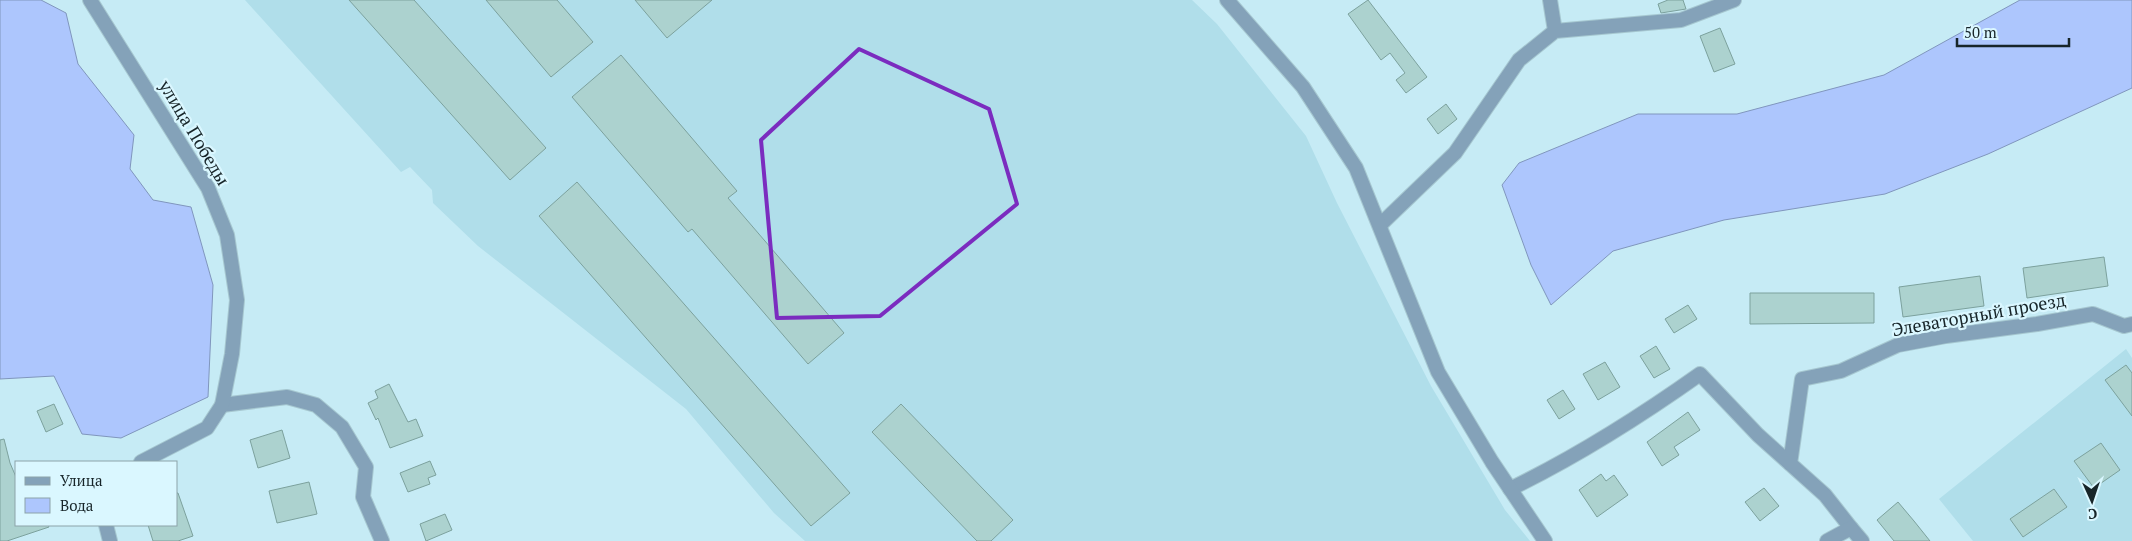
<svg xmlns="http://www.w3.org/2000/svg" width="2132" height="541" viewBox="0 0 2132 541" font-family="'PT Serif',serif">
	<style>
		.built { fill: #b0deea }
		.water { fill: #adc6fd; stroke: #8096bd }
		.building { fill: #acd2cf; stroke: #7ca19d }
		.lines { fill: none; stroke-linecap: round; stroke-linejoin: round }
		.minor-casing { stroke: #a6c7d0; stroke-width: 16 }
		.tertiary-casing { stroke: #a6c7d0; stroke-width: 16 }
		.minor { stroke: #84a2b9; stroke-width: 14 }
		.tertiary { stroke: #84a2b9; stroke-width: 14 }
		.marked { fill: none; stroke: #7b2cbf; stroke-width: 4; stroke-linejoin: round }
		.labels { text-anchor: middle; stroke-width: 4.5; stroke-linejoin: round; paint-order: stroke }
		.street-label { font-size: 18px; fill: #172529; stroke: #daf7ff }
	</style>
	<rect width="100%" height="100%" fill="#c6ebf5"/>
	<path class="built" d="M245 0H1192L1217 24 1306 136 1337 203 1431 386 1505 510 1530 541H805L774 513 686 409 478 246 433 203 432 190 410 167 401 172Z
		M2126 349 2132 358V541H1973L1939 499Z"/>
	<path class="water" d="M0 0H41L66 13 78 64 134 135 130 169 153 200 191 207 213 285 208 397 121 438 82 434 54 376 0 379Z
		M2020 0H2132V88L1988 154 1885 194 1724 220 1613 251 1551 305 1531 265 1502 185 1519 163 1638 114H1737L1884 75Z"/>
	<path class="building" d="M349 0H414L546 148 510 180Z
		M486 0H557L593 42 551 77Z
		M635 0H712L667 38Z
		M1368 0 1427 77 1406 93 1396 80 1405 73 1390 53 1381 60 1348 14Z
		M1668 0H1683L1686 9 1661 13 1658 4Z
		M1720 28 1735 64 1714 72 1700 36Z
		M621 55 737 191 728 198 844 333 808 364 692 229 688 232 572 97Z
		M1446 104 1457 119 1438 134 1427 119Z
		M577 182 850 493 811 526 539 216Z
		M2104 257 2108 286 2027 298 2023 268Z
		M1980 276 1984 306 1903 317 1899 287Z
		M1750 293H1874V323L1750 324Z
		M1688 305 1697 319 1674 333 1665 319Z
		M1656 346 1670 369 1654 378 1640 356Z
		M1605 362 1620 387 1598 400 1583 374Z
		M2126 365 2132 373V416L2105 380Z
		M389 384 408 422 416 419 423 436 390 448 378 418 376 420 368 403 378 398 375 391Z
		M1563 390 1575 409 1559 419 1547 400Z
		M54 404 63 424 46 432 37 411Z
		M901 404 1013 520 991 541H977L872 432Z
		M1688 412 1700 430 1674 447 1679 455 1662 466 1647 442Z
		M282 430 290 458 258 468 250 440Z
		M4 439 10 463 16 477V525H48L49 527 7 541H0V440Z
		M2101 443 2120 470 2094 488 2074 461Z
		M430 461 436 475 428 478 430 484 408 492 400 473Z
		M1601 474 1606 481 1614 475 1628 495 1597 517 1579 490Z
		M309 482 317 514 277 523 269 491Z
		M1764 488 1779 506 1760 521 1745 502Z
		M2054 489 2067 507 2023 537 2010 519Z
		M176 493H178L193 536 178 541H153L148 525H176Z
		M1898 502 1914 521 1930 541H1894L1877 520Z
		M445 514 452 530 426 541 420 524Z"/>
	<g class="lines">
		<defs>
			<path id="minor" d="M1550 0 1555 31
				M1380 225 1455 153 1519 60 1555 31 1681 20 1734 0
				M222 405 287 397 316 405 342 427 366 467 363 497 382 541
				M1790 464 1802 379 1841 371 1898 345 1946 336 2037 324 2093 314 2124 326 2132 324
				M1510 489C1578 456 1638 418 1700 374L1758 435 1825 495 1851 528"/>
			<path id="tertiary" d="M90 0 208 188 227 235 237 300 232 354 222 405 207 428 141 462
				M1227 0 1303 87 1356 168 1438 372 1492 462 1545 541
				M106 525 110 541
				M1827 541 1851 528 1862 541"/>
		</defs>
		<use href="#minor" class="minor-casing"/>
		<use href="#tertiary" class="tertiary-casing"/>
		<use href="#minor" class="minor"/>
		<use href="#tertiary" class="tertiary"/>
	</g>
	<path class="marked" d="M859 49 989 109 1017 204 880 316 777 318 761 140Z"/>
	<g class="labels">
		<g class="street-label">
			<text transform="translate(194 133) rotate(59)" y="6">улица Победы</text>
			<text transform="translate(1979 315) rotate(-10)" y="6">Элеваторный проезд</text>
		</g>
	</g>
	<rect x="15" y="461" width="162" height="65" fill="#daf7ff" stroke="#8ca3a9"/>
	<rect x="25" y="477" width="25" height="8" fill="#84a2b9" stroke="#8ca3a9"/>
	<text x="60" y="486" font-size="15" fill="#172529">Улица</text>
	<rect x="25" y="498" width="25" height="15" fill="#adc6fd" stroke="#8ca3a9"/>
	<text x="60" y="511" font-size="15" fill="#172529">Вода</text>
	<g transform="translate(2092 501) rotate(177)" stroke="#daf7ff" stroke-width="4" paint-order="stroke">
	<path d="M0-4L9 19L0 12L-9 19Z" fill="#172529"/>
	<text y="-8" font-size="14" font-weight="bold" text-anchor="middle" fill="#172529">С</text>
	</g>
	<path d="M1957 38v8h112v-8" fill="none" stroke="#172529" stroke-width="2.5"/>
	<text x="1964" y="38" font-size="15" fill="#172529" stroke="#daf7ff" stroke-width="4" paint-order="stroke">50 m</text>
</svg>
